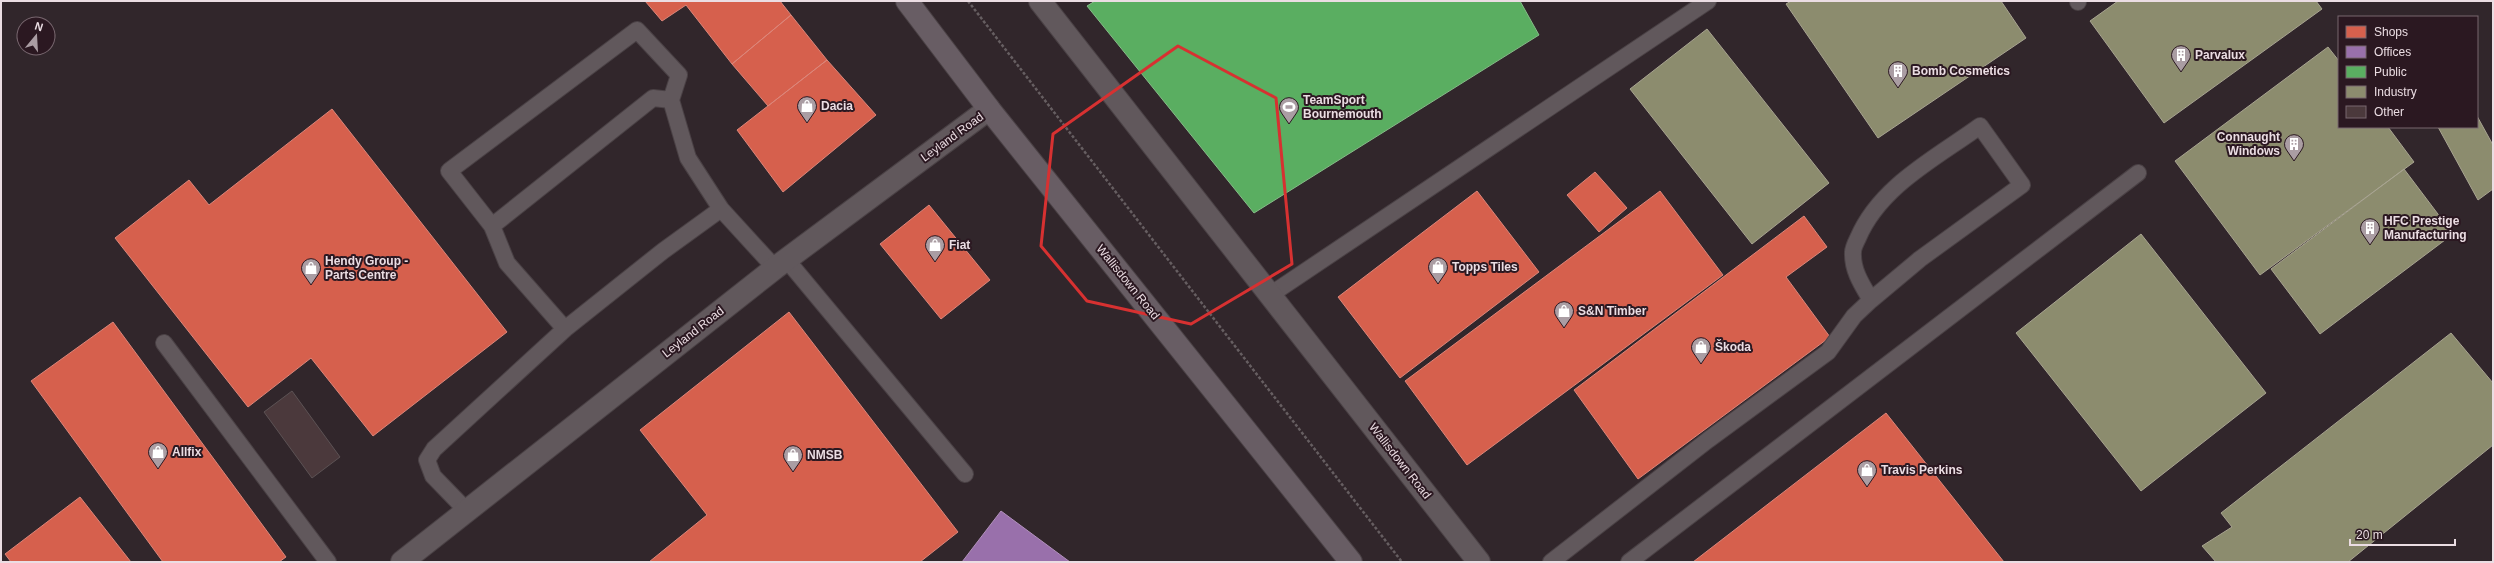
<svg xmlns="http://www.w3.org/2000/svg" width="2494" height="563" viewBox="0 0 2494 563" font-family="Helvetica,sans-serif">
	<style>
		.shops { fill: #d6604d; stroke: #dc867a }
		.offices { fill: #9970ab; stroke: #b291bc }
		.public { fill: #5aae61; stroke: #86bc88 }
		.industry { fill: #8c8c6e; stroke: #a8a491 }
		.building { fill: #4b393c; stroke: #5c5254 }
		.lines { fill: none; stroke-linecap: round; stroke-linejoin: round }
		.lane-casing { stroke: #4a4145; stroke-width: 18 }
		.street-casing { stroke: #4a4145; stroke-width: 24 }
		.primary-casing { stroke: #4a4145; stroke-width: 24 }
		.path { stroke: #665e61; stroke-width: 2.5; stroke-dasharray: 3 2; stroke-linecap: butt }
		.lane { stroke: #61585c; stroke-width: 16 }
		.street { stroke: #61585c; stroke-width: 22 }
		.primary { stroke: #685d64; stroke-width: 22 }
		.marked { fill: none; stroke: #d73131; stroke-width: 3; stroke-linejoin: round }
		.labels { text-anchor: middle; stroke-width: 4; stroke-linejoin: round; paint-order: stroke }
		.poi-label { font-size: 12px; font-weight: bold; fill: #ebdde3; stroke: #2b1821; text-anchor: start }
		.street-label { font-size: 12px; fill: #ebdde3; stroke: #2b1821 }
	</style>
	<rect width="100%" height="100%" fill="#31262b"/>
	<path class="shops" d="M645 1H780L791 15 732 64 686 5 662 21Z
		M791 15 827 60 768 106 732 64Z
		M827 60 876 115 783 192 737 130Z
		M332 109 507 332 373 436 311 358 248 407 115 238 189 180 209 205Z
		M1595 172 1627 208 1599 232 1567 195Z
		M1477 191 1539 272 1400 378 1338 297Z
		M1660 191 1723 275 1467 465 1405 381Z
		M929 205 990 280 941 319 880 244Z
		M1804 216 1827 247 1786 277 1830 337 1638 479 1574 390Z
		M789 312 958 532 920 562H649L707 515 640 430Z
		M113 322 286 557 279 562H163L31 381Z
		M1886 413 2004 562H1693Z
		M80 497 131 562H11L5 554Z"/>
	<path class="offices" d="M1001 511 1070 562H962Z"/>
	<path class="public" d="M1095 1H1520L1539 35 1254 213 1087 6Z"/>
	<path class="industry" d="M1791 1H2001L2026 38 1878 138 1786 4Z
		M2118 1H2316L2322 9 2164 123 2090 21Z
		M1707 29 1829 183 1752 244 1630 89Z
		M2328 47 2339 61V127H2388L2414 162 2260 275 2175 161Z
		M2477 116 2493 145V189L2478 200 2438 127H2477Z
		M2404 169 2453 234 2320 334 2271 269Z
		M2141 234 2266 393 2141 491 2016 333Z
		M2451 333 2493 383V445L2348 562H2216L2202 546 2232 527 2221 513Z"/>
	<path class="building" d="M292 391 340 457 312 478 264 412Z"/>
	<g class="lines">
		<defs>
			<path id="lane" d="M2078 1V2
				M492 226 449 171 637 30 679 75 671 100
				M786 259 965 474
				M1270 295 1708 1
				M565 329 507 263 492 226 653 98 671 100 688 158 721 209
				M164 343 328 562
				M467 511 433 476 427 460 434 449 565 329 663 251 721 209 775 268
				M1551 562 1708 440 1828 352 1854 316 1871 300 1920 259 2022 185 1980 126C1936 158 1880 186 1858 238 1856 242 1853 248 1853 252 1852 270 1862 285 1871 300
				M1629 562 2138 173"/>
			<path id="street" d="M1040 1 1479 562
				M402 562 775 268 989 109"/>
			<path id="primary" d="M907 1 989 109 1351 562"/>
		</defs>
		<use href="#lane" class="lane-casing"/>
		<use href="#street" class="street-casing"/>
		<use href="#primary" class="primary-casing"/>
		<path class="path" d="M968 1 1402 562"/>
		<use href="#lane" class="lane"/>
		<use href="#street" class="street"/>
		<use href="#primary" class="primary"/>
	</g>
	<path class="marked" d="M1178 46 1276 98 1292 264 1191 324 1087 301 1041 246 1053 134Z"/>
	<defs>
		<symbol id="building-pin" viewBox="-11 -11 22 30"><path d="M0 17L-7.5 6A9.5 9.5 0 1 1 7.5 6Z" fill="#aa9da3" stroke="#2b1821"/><path d="M-4-6H4V6H1V3H-1V6H-4ZM-2.5-4.3h1.7v1.8h-1.7ZM.8-4.3h1.7v1.8H.8ZM-2.5-1h1.7V.8h-1.7ZM.8-1h1.7V.8H.8Z" fill="#fff"/></symbol>
		<symbol id="shop-pin" viewBox="-11 -11 22 30"><path d="M0 17L-7.5 6A9.5 9.5 0 1 1 7.5 6Z" fill="#aa9da3" stroke="#2b1821"/><path d="M-5-2.5h2.3a2.7 3.5 0 0 1 5.4 0H5L5.5 6h-11ZM-1.5-2.5h3a1.5 2.3 0 0 0-3 0Z" fill="#fff"/></symbol>
		<symbol id="stadium-pin" viewBox="-11 -11 22 30"><path d="M0 17L-7.5 6A9.5 9.5 0 1 1 7.5 6Z" fill="#aa9da3" stroke="#2b1821"/><path d="M0-5a6.5 5 0 1 0 0 10a6.5 5 0 1 0 0-10ZM-3.5-1.8h7v3.6h-7Z" fill="#fff"/></symbol>
	</defs>
	<g fill-rule="evenodd">
		<use href="#building-pin" x="2170" y="44" width="22" height="30"/>
		<use href="#building-pin" x="1887" y="60" width="22" height="30"/>
		<use href="#shop-pin" x="796" y="95" width="22" height="30"/>
		<use href="#stadium-pin" x="1278" y="96" width="22" height="30"/>
		<use href="#building-pin" x="2283" y="133" width="22" height="30"/>
		<use href="#building-pin" x="2359" y="217" width="22" height="30"/>
		<use href="#shop-pin" x="924" y="234" width="22" height="30"/>
		<use href="#shop-pin" x="1427" y="256" width="22" height="30"/>
		<use href="#shop-pin" x="300" y="257" width="22" height="30"/>
		<use href="#shop-pin" x="1553" y="300" width="22" height="30"/>
		<use href="#shop-pin" x="1690" y="336" width="22" height="30"/>
		<use href="#shop-pin" x="147" y="441" width="22" height="30"/>
		<use href="#shop-pin" x="782" y="444" width="22" height="30"/>
		<use href="#shop-pin" x="1856" y="459" width="22" height="30"/>
	</g>
	<g class="labels">
		<g class="poi-label">
			<text x="2195" y="59">Parvalux</text>
			<text x="1912" y="75">Bomb Cosmetics</text>
			<text x="1303" y="104">TeamSport<tspan x="1303" dy="14">Bournemouth</tspan></text>
			<text x="821" y="110">Dacia</text>
			<text x="2280" y="141" text-anchor="end">Connaught<tspan x="2280" dy="14">Windows</tspan></text>
			<text x="2384" y="225">HFC Prestige<tspan x="2384" dy="14">Manufacturing</tspan></text>
			<text x="949" y="249">Fiat</text>
			<text x="325" y="265">Hendy Group -<tspan x="325" dy="14">Parts Centre</tspan></text>
			<text x="1452" y="271">Topps Tiles</text>
			<text x="1578" y="315">S&amp;N Timber</text>
			<text x="1715" y="351">Škoda</text>
			<text x="172" y="456">Allfix</text>
			<text x="807" y="459">NMSB</text>
			<text x="1881" y="474">Travis Perkins</text>
		</g>
		<g class="street-label">
			<text transform="translate(952 137) rotate(-36)" y="4">Leyland Road</text>
			<text transform="translate(1128 282) rotate(51)" y="4">Wallisdown Road</text>
			<text transform="translate(693 332) rotate(-38)" y="4">Leyland Road</text>
			<text transform="translate(1400 461) rotate(52)" y="4">Wallisdown Road</text>
		</g>
	</g>
	<rect width="2494" height="563" fill="none" stroke="#ebdde3" stroke-width="4"/>
	<rect x="2338" y="16" width="140" height="112" fill="#2b1821" stroke="#78676f"/>
	<rect x="2346" y="26" width="20" height="12" fill="#d6604d" stroke="#78676f"/>
	<text x="2374" y="36" font-size="12" fill="#ebdde3">Shops</text>
	<rect x="2346" y="46" width="20" height="12" fill="#9970ab" stroke="#78676f"/>
	<text x="2374" y="56" font-size="12" fill="#ebdde3">Offices</text>
	<rect x="2346" y="66" width="20" height="12" fill="#5aae61" stroke="#78676f"/>
	<text x="2374" y="76" font-size="12" fill="#ebdde3">Public</text>
	<rect x="2346" y="86" width="20" height="12" fill="#8c8c6e" stroke="#78676f"/>
	<text x="2374" y="96" font-size="12" fill="#ebdde3">Industry</text>
	<rect x="2346" y="106" width="20" height="12" fill="#4b393c" stroke="#78676f"/>
	<text x="2374" y="116" font-size="12" fill="#ebdde3">Other</text>
	<g transform="translate(36 36) rotate(18)"><circle r="19" fill="#2b1821" stroke="#78676f"/>
	<path d="M0-3L7 15L0 10L-7 15Z" fill="#aa9da3"/>
	<text y="-6" font-size="11" font-weight="bold" text-anchor="middle" fill="#ebdde3">N</text>
	</g>
	<path d="M2350 539v6h105v-6" fill="none" stroke="#ebdde3" stroke-width="2"/>
	<text x="2356" y="539" font-size="12" fill="#ebdde3" stroke="#2b1821" stroke-width="3" paint-order="stroke">20 m</text>
</svg>
